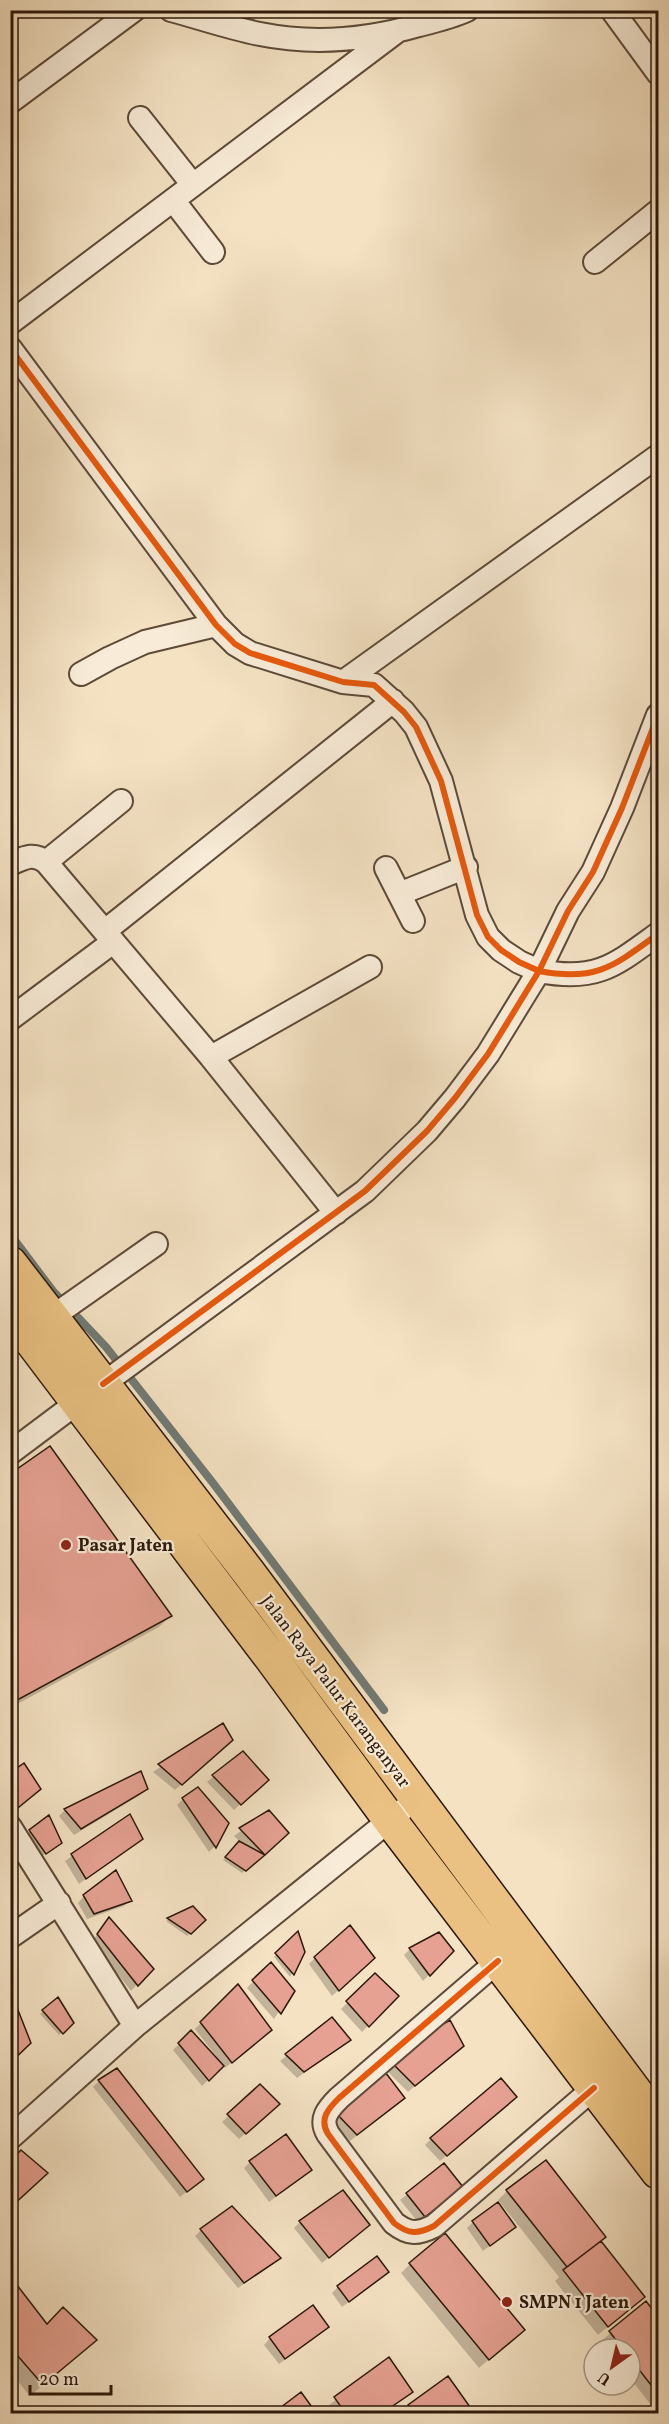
<svg xmlns="http://www.w3.org/2000/svg" width="669" height="2424" viewBox="0 0 669 2424" font-family="Vollkorn,serif">
	<style>
		.shadow { fill: #0003 }
		.lines { fill: none; stroke-linecap: round; stroke-linejoin: round }
		.stream { stroke: #717a75; stroke-width: 8 }
		.building { fill: #e6a192; stroke: #2c170a; stroke-width: 1.5 }
		.minor-casing { stroke: #5e4a38; stroke-width: 26 }
		.primary-casing { stroke: #2c170a; stroke-width: 36 }
		.minor { stroke: #f8ecd8; stroke-width: 22 }
		.primary { stroke: #eac182; stroke-width: 33 }
		.cycleway-casing { stroke: #f8ecd8; stroke-width: 10 }
		.cycleway { stroke: #e8590c; stroke-width: 6 }
		.poi-dot { fill: #8f2418; stroke: #f8ecd8; stroke-width: 2 }
		.labels { text-anchor: middle; stroke-width: 4.5; stroke-linejoin: round; paint-order: stroke }
		.poi-label { font-size: 18px; font-weight: bold; fill: #2c170a; stroke: #f8ecd8; text-anchor: start }
		.street-label { font-size: 18px; fill: #2c170a; stroke: #f8ecd8 }
	</style>
	<rect width="100%" height="100%" fill="#f4e2c3"/>
	<filter id="stains"><feTurbulence type="fractalNoise" baseFrequency=".00333" numOctaves="4"/><feColorMatrix values="0 0 0 0 .2 0 0 0 0 .09 0 0 0 0 .02 0 0 0 .5 -.17"/></filter>
	<radialGradient id="worn" r=".72"><stop offset=".6" stop-color="#630" stop-opacity="0"/><stop offset="1" stop-color="#630" stop-opacity=".3"/></radialGradient>
	<path class="shadow" d="M10 1476 170 1616 159 1627 10 1708Z
		M222 1725 225 1746 175 1790 153 1772Z
		M243 1753 260 1786 234 1810 207 1782Z
		M146 1789 140 1795 74 1835 59 1816 65 1810Z
		M183 1799 227 1824 214 1847 209 1852 177 1805Z
		M269 1811 281 1839 242 1873 223 1860 240 1842 234 1836Z
		M129 1816 142 1839 79 1884 65 1861Z
		M49 1817 57 1845 42 1856 27 1834Z
		M84 1896 130 1900 124 1906 87 1919 78 1903Z
		M193 1908 204 1920 187 1936 166 1921Z
		M109 1919 152 1968 131 1991 92 1941Z
		M297 1934 303 1952 290 1977 274 1957Z
		M439 1934 452 1951 423 1981 404 1955 410 1949Z
		M315 1958 367 1964 332 1996 309 1964Z
		M270 1964 293 1991 274 2019 247 1988Z
		M375 1975 397 1996 362 2032 341 2009Z
		M238 1986 264 2036 225 2068 223 2065 202 2086 173 2050 191 2032 214 2058 216 2056 195 2029Z
		M58 1999 72 2023 59 2035 40 2014Z
		M332 2019 349 2040 297 2078 280 2061Z
		M456 2052 408 2092 382 2066Z
		M99 2081 195 2185 180 2197 93 2087Z
		M260 2086 272 2110 239 2139 222 2122Z
		M508 2103 440 2161 425 2145 431 2139Z
		M397 2104 350 2141 328 2117Z
		M10 2162 46 2173 10 2206Z
		M250 2162 304 2176 269 2202 244 2168Z
		M444 2165 455 2194 418 2222 400 2200Z
		M507 2191 599 2241 643 2297 598 2335 555 2281 559 2277 498 2200Z
		M300 2222 361 2231 322 2263 294 2228Z
		M473 2222 514 2227 483 2251 467 2228Z
		M201 2230 279 2258 238 2288 195 2236Z
		M410 2264 523 2330 479 2368 401 2273Z
		M10 2278 47 2326 95 2340 30 2396 10 2372Z
		M381 2278 342 2307 332 2293 338 2287Z
		M646 2304 658 2319V2414L630 2378V2349H607L601 2341Z
		M321 2333 279 2364 264 2345 270 2338Z
		M389 2359 411 2392 382 2414H335L329 2405Z
		M409 2406 473 2414H402Z
		M647 2409 651 2414H641Z"/>
	<g class="lines">
		<path class="stream" d="M10 1234 53 1291 106 1347 213 1483 384 1710"/>
	</g>
	<path class="building" d="M50 1446 172 1616 10 1704V1474Z
		M223 1723 233 1740 182 1785 158 1764Z
		M243 1751 269 1780 241 1805 212 1775Z
		M24 1763 41 1789 13 1812 10 1808V1773Z
		M141 1771 148 1789 81 1829 64 1809Z
		M198 1787 229 1823 216 1848 182 1798Z
		M269 1810 289 1833 265 1855 239 1828Z
		M130 1814 143 1839 86 1879 71 1854Z
		M49 1815 62 1843 46 1854 29 1830Z
		M239 1841 265 1855 246 1871 225 1857Z
		M116 1870 132 1901 94 1914 83 1895Z
		M193 1906 206 1920 191 1934 167 1918Z
		M109 1917 154 1969 138 1986 97 1934Z
		M350 1925 375 1958 339 1991 314 1957Z
		M298 1931 305 1952 294 1975 275 1953Z
		M439 1932 454 1951 430 1976 409 1948Z
		M271 1962 295 1991 281 2014 252 1980Z
		M375 1973 399 1996 369 2027 346 2001Z
		M238 1984 272 2030 232 2063 200 2022Z
		M58 1997 74 2023 63 2034 42 2010Z
		M16 2005 31 2043 10 2063V2009Z
		M332 2017 351 2040 304 2072 285 2054Z
		M450 2020 464 2046 415 2086 387 2058Z
		M191 2030 224 2066 209 2081 178 2043Z
		M379 2064 405 2098 357 2135 333 2110Z
		M117 2068 204 2179 187 2192 98 2080Z
		M501 2078 517 2097 447 2156 430 2138Z
		M260 2084 280 2104 246 2134 227 2114Z
		M286 2134 312 2170 276 2196 249 2161Z
		M21 2150 48 2173 12 2206 10 2161Z
		M546 2160 606 2237 567 2267 506 2190Z
		M444 2163 463 2187 425 2217 406 2193Z
		M343 2190 370 2225 329 2258 299 2221Z
		M498 2202 516 2227 490 2246 472 2221Z
		M232 2206 281 2258 244 2283 200 2229Z
		M445 2233 525 2330 489 2360 409 2263Z
		M601 2241 645 2297 608 2327 563 2270Z
		M377 2256 389 2272 349 2302 337 2286Z
		M10 2276 47 2324 63 2307 97 2340 43 2385 10 2347Z
		M646 2301 658 2317V2394L630 2358V2349H623L609 2331Z
		M313 2305 329 2327 285 2359 269 2337Z
		M389 2357 413 2392 381 2414H346L334 2397Z
		M448 2376 475 2414H414L408 2405Z
		M301 2392 317 2414H272Z"/>
	<g class="lines">
		<defs>
			<path id="minor" d="M171 10C201 18 230 28 260 34 314 45 367 40 419 25 435 21 452 17 467 10
				M612 10 658 73
				M10 102 134 10
				M140 118 193 185
				M173 200 213 252
				M595 262 658 211
				M10 323 396 32
				M10 348 216 625 235 644 250 653 343 682 374 685 404 712 416 727 441 781 477 915 488 937 501 950 519 962 539 971 568 911 593 872 622 808 658 715
				M81 674 110 658 145 642 216 625
				M343 682 658 456
				M46 862 121 801
				M10 864C24 858 33 852 46 862L211 1057 336 1213
				M386 868 413 921
				M399 894 466 867
				M105 931 393 701
				M10 1019 113 942
				M211 1057 370 967
				M52 1317 156 1244
				M103 1384 365 1191 427 1131 455 1098 488 1054 539 971C596 982 614 966 658 934
				M10 1453 78 1402
				M10 1827 135 2026
				M10 1937 59 1903
				M498 1961 339 2098C328 2109 319 2119 328 2134L394 2223C409 2235 418 2234 434 2226L594 2088
				M10 2138 135 2026 401 1811"/>
			<path id="primary" d="M10 1263 249 1573 658 2122
				M10 1313 272 1659 390 1820 658 2172"/>
		</defs>
		<use href="#minor" class="minor-casing"/>
		<use href="#primary" class="primary-casing"/>
		<use href="#minor" class="minor"/>
		<use href="#primary" class="primary"/>
		<defs>
			<path id="cycleway" d="M10 348 216 625 235 644 250 653 343 682 374 685 404 712 416 727 441 781 477 915 488 937 501 950 519 962 539 971 568 911 593 872 622 808 658 715
				M103 1384 365 1191 427 1131 455 1098 488 1054 539 971C596 982 614 966 658 934
				M498 1961 339 2098C328 2109 319 2119 328 2134L394 2223C409 2235 418 2234 434 2226L594 2088"/>
		</defs>
		<use href="#cycleway" class="cycleway-casing"/>
		<use href="#cycleway" class="cycleway"/>
	</g>
	<g class="poi-dot">
		<circle cx="66" cy="1545" r="6"/>
		<circle cx="507" cy="2302" r="6"/>
	</g>
	<g class="labels">
		<g class="poi-label">
			<text x="78" y="1551">Pasar Jaten</text>
			<text x="519" y="2308">SMPN 1 Jaten</text>
		</g>
		<g class="street-label">
			<text transform="translate(336 1691) rotate(53)" y="6">Jalan Raya Palur Karanganyar</text>
		</g>
	</g>
	<rect width="669" height="2424" fill="none" stroke="#f4e2c3" stroke-width="36"/>
	<rect x="12" y="12" width="645" height="2400" fill="none" stroke="#2c170a" stroke-width="3"/>
	<rect x="18" y="18" width="633" height="2388" fill="none" stroke="#2c170a" stroke-width="1.5"/>
	<g transform="translate(612 2367) rotate(214)"><circle r="28" fill="#f8ecd8" stroke="#a69786" stroke-width="1.5"/>
	<path d="M0-4.5L10 22L0 15L-10 22Z" fill="#8f2418"/>
	<text y="-9" font-size="16" font-weight="bold" text-anchor="middle" fill="#2c170a">U</text>
	</g>
	<path d="M30 2385v9h81v-9" fill="none" stroke="#2c170a" stroke-width="3"/>
	<text x="39" y="2385" font-size="18" fill="#2c170a" stroke="#f8ecd8" stroke-width="4.5" paint-order="stroke">20 m</text>
	<rect width="100%" height="100%" filter="url(#stains)"/>
	<rect width="100%" height="100%" fill="url(#worn)"/>
</svg>
